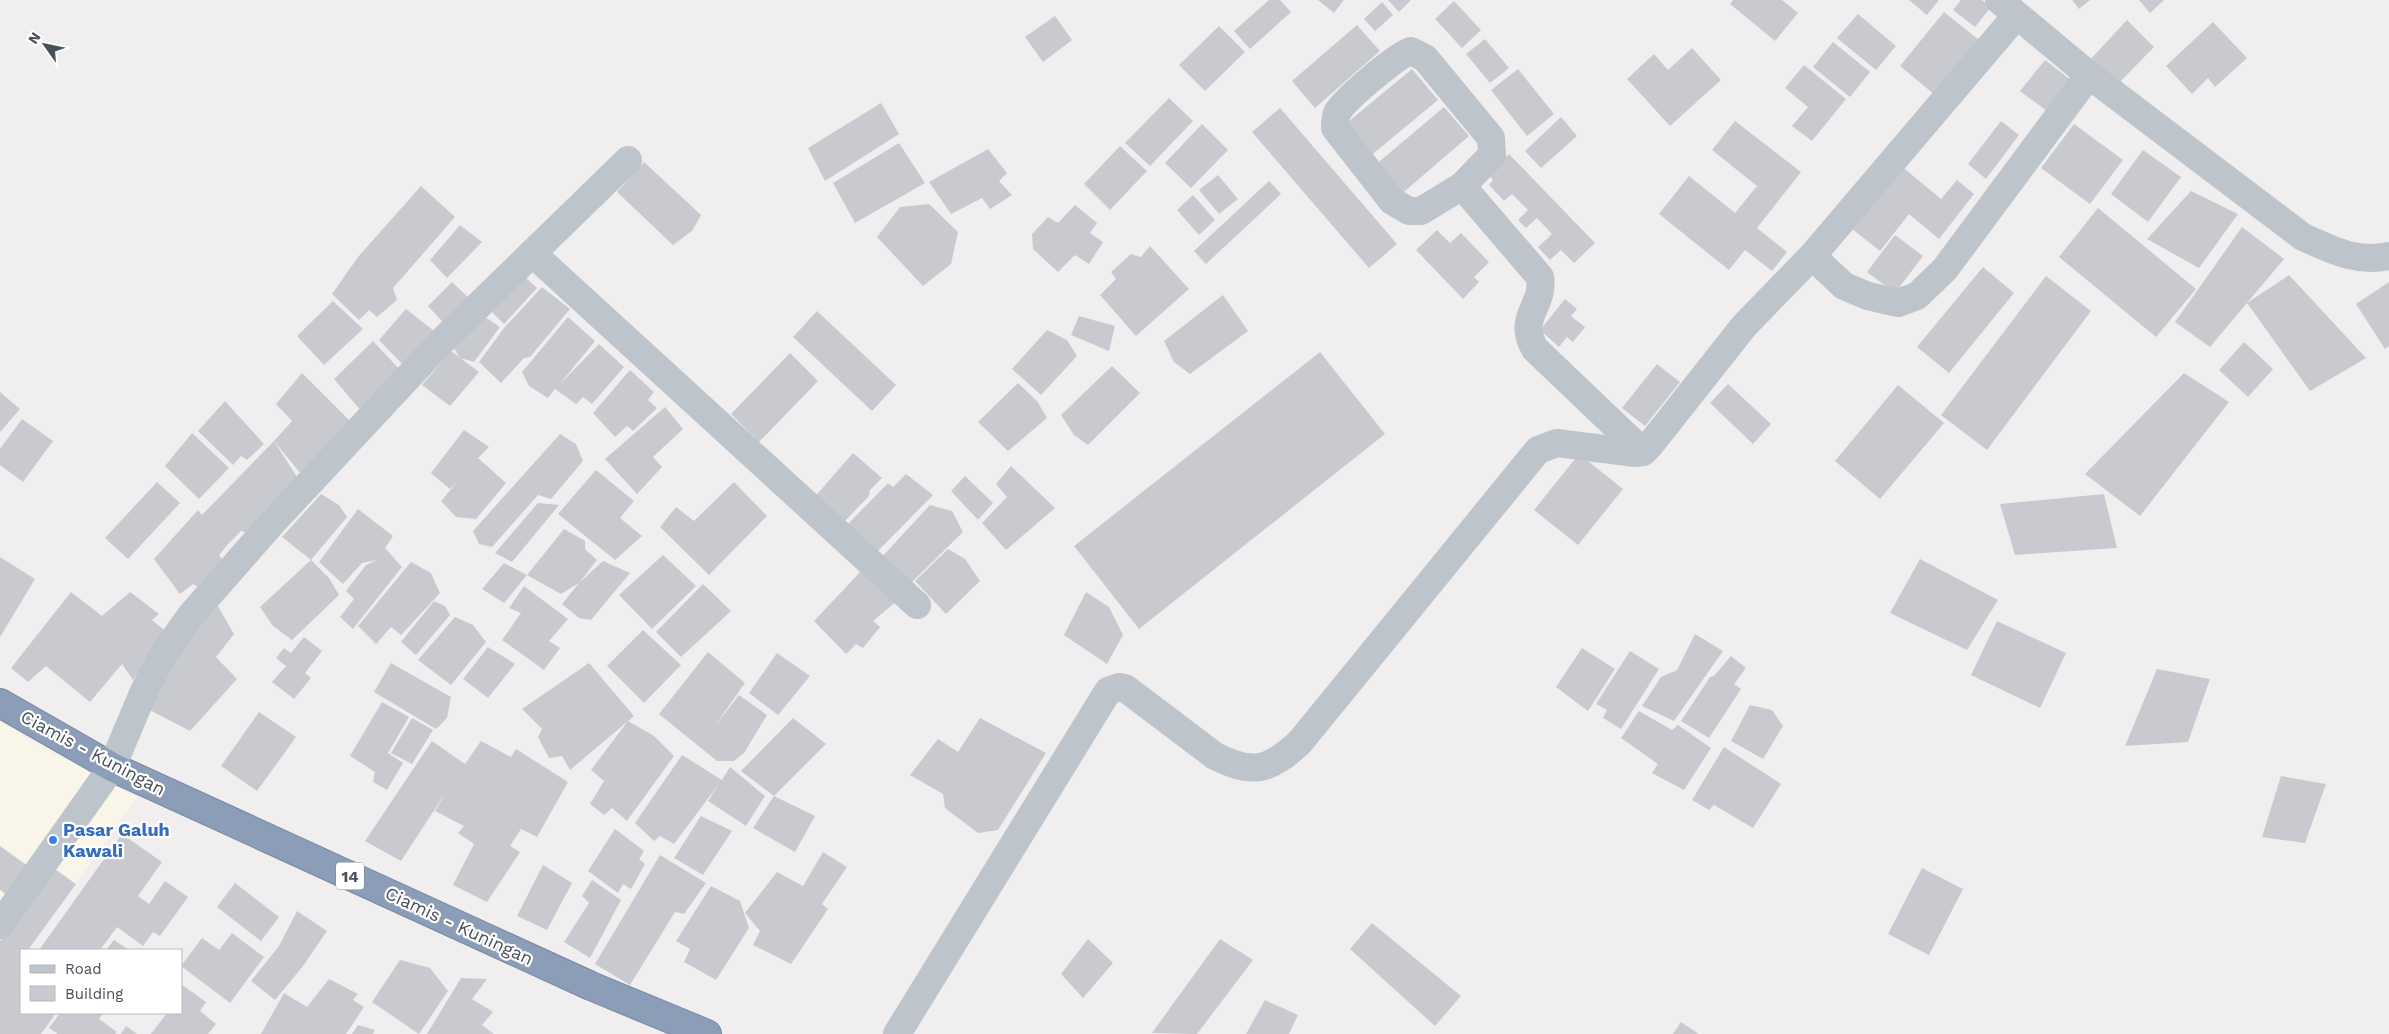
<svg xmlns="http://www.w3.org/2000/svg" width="2389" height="1034" viewBox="0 0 2389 1034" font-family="'Work Sans',sans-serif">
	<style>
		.commercial { fill: #f9f6e9 }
		.building { fill: #c9cad0 }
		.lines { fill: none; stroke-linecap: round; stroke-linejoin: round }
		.highway-casing { stroke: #7788a2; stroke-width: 30 }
		.street { stroke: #bec4cb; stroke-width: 28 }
		.highway { stroke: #8b9db7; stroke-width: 28 }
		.shop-dot { fill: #3f7fe0; stroke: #fff; stroke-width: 2 }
		.labels { text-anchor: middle; stroke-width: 4.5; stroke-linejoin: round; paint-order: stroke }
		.shield { fill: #fff; stroke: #7f848b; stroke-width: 1 }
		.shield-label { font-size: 16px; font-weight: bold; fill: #485059 }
		.street-label { font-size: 18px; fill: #485059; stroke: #fff }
		.shop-label { font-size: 18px; font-weight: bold; fill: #366cbe; stroke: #fff; text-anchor: start }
	</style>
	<rect width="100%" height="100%" fill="#f0eeee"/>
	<path class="commercial" d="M0 721 36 744 137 797 28 950H21V960L0 991Z"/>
	<path class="building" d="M1269 0H1280L1291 12 1250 49 1234 31Z
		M1318 0H1344L1334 13Z
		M1388 0H1411L1399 12Z
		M1733 0H1782L1798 13 1775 41 1730 4Z
		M1909 0H1939L1927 15Z
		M1961 0H1982L1991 7 1975 27 1953 10Z
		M2072 0H2090L2079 9Z
		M2139 0H2164L2150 13Z
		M1454 1 1481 30 1462 48 1435 19Z
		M1382 2 1393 15 1375 31 1364 19Z
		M1944 12 1979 40 1935 95 1900 66Z
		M1858 14 1896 46 1876 70 1837 38Z
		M1055 16 1072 40 1043 62 1025 37Z
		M2127 20 2154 47 2115 87 2088 62Z
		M2213 22 2247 58 2215 87 2208 78 2192 94 2166 66Z
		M1357 25 1380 51 1315 108 1292 81Z
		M1219 26 1245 52 1205 91 1179 65Z
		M1485 39 1509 68 1490 83 1466 54Z
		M1833 42 1870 72 1850 97 1813 67Z
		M1692 48 1721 80 1670 126 1627 79 1654 54 1668 70Z
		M2045 60 2072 81 2048 112 2020 91Z
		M1804 65 1846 99 1812 141 1792 126 1808 107 1785 88Z
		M1412 69 1438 100 1369 157 1343 126Z
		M1518 69 1554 114 1527 136 1491 90Z
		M1169 98 1193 121 1150 166 1125 143Z
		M881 103 899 134 825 181 808 148Z
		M1444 107 1469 136 1399 196 1374 166Z
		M1280 108 1397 244 1369 268 1252 132Z
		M1561 117 1577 136 1541 168 1525 151Z
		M1735 121 1801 172 1757 228 1787 252 1772 271 1745 250 1729 270 1659 214 1689 176 1735 213 1757 186 1712 150Z
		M2001 121 2019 135 1986 179 1968 164Z
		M1202 124 1228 150 1191 188 1165 163Z
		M2074 124 2123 160 2090 204 2041 168Z
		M899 143 925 183 855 223 833 183Z
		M1120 146 1147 171 1110 210 1084 184Z
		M988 149 1007 173 999 181 1012 195 990 209 982 198 951 214 929 182Z
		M2143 150 2181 177 2148 222 2111 194Z
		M1509 154 1595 243 1574 263 1561 250 1550 260 1538 247 1552 234 1537 218 1526 228 1518 220 1528 210 1512 194 1504 201 1489 185 1493 180 1488 174Z
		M644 162 701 215 692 231 673 245 617 192Z
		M1900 165 1941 199 1957 180 1974 194 1939 239 1909 214 1880 251 1851 228Z
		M1218 175 1238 199 1219 214 1199 190Z
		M1269 181 1281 194 1206 264 1194 251Z
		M421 186 455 217 393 288 397 300 377 317 369 310 359 320 332 294 358 257Z
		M2191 191 2238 214 2199 268 2147 239Z
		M1193 195 1215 220 1199 235 1177 210Z
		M929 204 958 232 951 264 923 286 877 237 900 207Z
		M1075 205 1097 223 1090 233 1103 242 1089 264 1075 255 1058 272 1033 249 1032 234 1048 217 1058 223Z
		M2098 208 2196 289 2156 337 2059 257Z
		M460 225 482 242 447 278 430 260Z
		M2242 227 2284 259 2210 347 2175 322Z
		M1437 230 1450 243 1461 233 1489 262 1474 277 1479 282 1463 299 1416 250Z
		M1895 235 1923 256 1895 293 1867 272Z
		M1150 246 1189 289 1136 336 1100 295 1116 279 1111 272 1131 254 1141 257Z
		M1983 267 2014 293 1949 373 1917 347Z
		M2289 275 2366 358 2310 391 2247 303Z
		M524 276 537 288 504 324 491 311Z
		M2046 276 2091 311 1987 450 1941 415Z
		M452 282 475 304 450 330 428 306Z
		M2389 282V346L2385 349 2356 304Z
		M542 287 570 309 530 357 524 358 501 383 479 362 504 328Z
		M1223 295 1248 331 1190 374 1174 362 1164 341Z
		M1565 299 1577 309 1571 316 1585 327 1573 342 1567 337 1559 347 1540 330Z
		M333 301 363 329 324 365 297 336Z
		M406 309 438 334 409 371 379 340Z
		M817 311 896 385 872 411 793 337Z
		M479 313 500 327 474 362 460 358 452 345Z
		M1079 316 1115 326 1109 351 1071 335Z
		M568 317 595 341 559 385 599 344 624 367 592 404 583 397 576 404 555 389 548 398 529 386 522 372Z
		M1047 330 1067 340 1077 356 1041 395 1012 369Z
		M373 341 401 371 362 412 334 379Z
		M2244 342 2273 369 2248 397 2219 370Z
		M451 351 479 372 450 406 422 385Z
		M1320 352 1385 434 1139 629 1074 546Z
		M790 353 818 381 759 442 731 414Z
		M1657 364 1680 382 1645 426 1622 408Z
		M1112 366 1140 393 1088 445 1074 435 1061 415Z
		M630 370 654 392 648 400 657 408 633 431 627 426 615 437 593 413Z
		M302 373 353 424 305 479 274 441 292 421 276 404Z
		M2184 373 2229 402 2140 516 2085 474Z
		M1018 383 1037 401 1047 418 1008 451 978 422Z
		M1728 384 1771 424 1753 444 1710 403Z
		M1898 385 1944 423 1880 499 1835 461Z
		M0 392 20 409 0 432Z
		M225 401 264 444 247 460 241 456 233 465 198 431Z
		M665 407 683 429 653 457 662 467 637 494 605 459Z
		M22 419 53 441 23 482 0 465V449Z
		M464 430 489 447 478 458 506 483 476 519 456 517 441 501 458 481 450 489 431 473Z
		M192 433 229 468 199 499 165 466Z
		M560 434 576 444 583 461 551 499 538 495 492 547 479 544 473 531Z
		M274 441 301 483 272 511 265 510 248 533 241 531 229 543 219 555 225 563 201 589 193 584 180 594 154 559 198 510 202 515Z
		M853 453 882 478 870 490 869 496 841 525 812 500Z
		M1579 454 1623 489 1578 545 1534 510Z
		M1011 466 1055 508 1006 550 982 523 1007 497 996 484Z
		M596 470 634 501 620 518 642 536 615 560 558 514Z
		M906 474 933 495 876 553 847 525 888 483 893 487Z
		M965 476 993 503 978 520 951 491Z
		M157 482 180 503 128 559 105 538Z
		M734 482 767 516 709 575 660 527 676 507 694 521Z
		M321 494 339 505 347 517 311 560 282 537Z
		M2104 494 2117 548 2015 555 2000 504Z
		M538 503 559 505 512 562 495 553Z
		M930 505 952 511 963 532 908 586 880 559Z
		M358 509 393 536 385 548 402 567 353 629 340 617 354 599 346 591 366 565 377 560 362 563 343 584 319 562Z
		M564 529 585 541V549L597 560 579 583 603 561 630 573 591 620 579 618 562 604 579 583 561 594 527 575Z
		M948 549 965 559 980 581 946 614 915 581Z
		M663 555 696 586 652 629 619 595Z
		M0 557 35 579 0 637Z
		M1920 559 1998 600 1967 650 1890 613Z
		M311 560 329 578 339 595 292 640 273 626 260 607Z
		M411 562 431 573 440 593 401 635 391 627 376 644 358 626Z
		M504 563 527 575 504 603 482 589Z
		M862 570 898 600 873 621 880 627 863 648 856 644 846 654 814 621Z
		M703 584 731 611 681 657 656 632Z
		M524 586 568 619 549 641 560 648 544 670 502 640 521 613 509 608Z
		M71 592 102 616 130 592 159 614 152 620 170 635 133 680 122 664 90 702 46 666 28 682 11 668Z
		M1086 592 1109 607 1123 635 1107 664 1064 635Z
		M434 601 445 606 450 615 416 655 401 642Z
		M216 603 234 634 216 657 237 679 190 731 144 707 163 669Z
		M455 617 473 625 486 642 451 685 418 660Z
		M1997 621 2066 653 2040 708 1971 675Z
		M643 630 681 665 644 703 607 666Z
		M1695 634 1723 651 1674 721 1642 706 1661 677 1677 670Z
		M304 637 322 651 305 673 311 678 294 699 272 682 286 666 276 658 284 648 291 653Z
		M488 647 515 664 488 698 463 679Z
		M1582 648 1615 669 1588 711 1556 687Z
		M1630 651 1659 669 1621 729 1603 718 1607 710 1596 704Z
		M708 652 745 683 714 727 739 695 767 715 744 753 734 761H717L659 714Z
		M777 653 810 676 778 715 749 693Z
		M1731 656 1746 668 1734 684 1741 689 1709 738 1681 721 1710 677 1714 676Z
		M391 663 451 697 447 718 436 729 374 692Z
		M589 663 634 716 570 770 562 756 549 758 538 737 542 729 522 709Z
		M2157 669 2210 679 2188 742 2125 746Z
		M382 702 409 717 388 753 403 763 387 790 373 782 375 772 350 756Z
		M1750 705 1772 710 1783 726 1763 759 1731 741Z
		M1639 711 1672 730 1678 725 1711 748 1684 790 1652 773 1658 764 1621 738Z
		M259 712 296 737 257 791 221 766Z
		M412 718 433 730 412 764 391 753Z
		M793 718 826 744 774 796 741 771Z
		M980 718 1046 753 998 830 978 833 945 808 943 794 910 775 938 739 958 752Z
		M628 721 654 736 674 756 627 821 612 808 604 815 590 804 604 781 591 770Z
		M432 741 465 764 481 741 511 757 516 749 568 782 537 837 521 829 510 846 520 852 487 902 453 885 474 844 458 833 464 826 435 811 446 792 401 861 365 841Z
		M1724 747 1781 784 1753 828 1714 805 1709 810 1692 800Z
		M682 755 722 780 730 767 765 796 746 826 708 801 718 785 674 844 660 836 654 841 635 823Z
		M2281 776 2326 784 2305 843 2262 837Z
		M774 796 815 816 795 852 753 828Z
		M701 816 732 831 703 875 674 858Z
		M615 829 644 851 639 859 645 864 631 889 623 884 618 893 588 871Z
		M122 834 162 862 138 896 149 904 165 881 188 897 160 936 153 932 143 946 117 927 100 950H39Z
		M0 846 28 866 7 895 0 890Z
		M823 852 847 867 822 904 828 909 791 964 753 945 760 931 745 913 777 872 803 886Z
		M660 855 706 883 684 914 675 912 630 985 595 964Z
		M543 865 572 883 547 930 517 916Z
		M52 867 76 884 28 950H21V1013H56L41 1034H0V941Z
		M1922 868 1963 889 1929 955 1888 934Z
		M592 880 621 900 590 958 564 942 589 903 582 896Z
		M235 883 279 917 261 941 217 907Z
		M711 886 740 901 749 928 716 980 684 962 690 949 676 941Z
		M297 911 327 931 303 966 275 1000 251 981 279 946Z
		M1372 923 1461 996 1435 1026 1350 949Z
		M232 933 264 957 230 1003 181 966 202 938 219 950Z
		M1088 939 1113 963 1083 998 1061 974Z
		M1220 939 1253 960 1197 1034 1152 1033Z
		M114 940 129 950H106Z
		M400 960 430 968 448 991 419 1034 372 1002Z
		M461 978 487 979 472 999 493 1012 482 1025 494 1034H427Z
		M329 979 358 994 353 1000 364 1007 346 1034H261L284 993 307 1007Z
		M181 984 206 1002 200 1011 216 1024 208 1034H151L167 1013H181Z
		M1265 1000 1298 1015 1289 1034H1246Z
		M60 1013H103L99 1019 117 1032 115 1034H58L49 1028Z
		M1681 1022 1699 1034H1673Z
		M358 1025 375 1030 373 1034H352Z
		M126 1026 137 1034H121Z"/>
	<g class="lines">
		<defs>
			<path id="highway" d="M0 703 112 767 591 986 707 1034"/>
		</defs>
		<use href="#highway" class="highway-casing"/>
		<path class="street" d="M1999 0 2089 75 2303 237C2332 250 2356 263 2389 256
			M1411 51 1425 58 1491 138 1492 155 1462 186 1421 211H1409L1392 201 1335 128C1335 122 1335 118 1337 113 1344 100 1397 55 1411 51Z
			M1462 186 1540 277C1545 306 1516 317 1535 349L1643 452
			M532 253 917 605
			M1812 256 1844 286 1868 296 1898 303 1917 296 1945 269 2089 75
			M0 925 112 767 144 691 164 653 192 614 272 523 441 342 628 160
			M897 1034 1108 691 1119 687 1125 688 1215 756C1253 775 1269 771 1300 742L1538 450 1557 443 1635 453 1643 452 1650 445 1744 326 1812 256 2016 16"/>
		<use href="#highway" class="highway"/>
	</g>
	<circle class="shop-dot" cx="53" cy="840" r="5"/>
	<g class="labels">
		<rect class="shield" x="336" y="862.5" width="28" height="27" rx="4"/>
		<g class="shield-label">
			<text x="350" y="882">14</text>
		</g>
		<g class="street-label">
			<text transform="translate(93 753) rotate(28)" y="6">Ciamis - Kuningan</text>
			<text transform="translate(459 926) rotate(25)" y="6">Ciamis - Kuningan</text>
		</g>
		<g class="shop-label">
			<text x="63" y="836">Pasar Galuh<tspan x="63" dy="21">Kawali</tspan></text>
		</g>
	</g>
	<rect x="20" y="949" width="162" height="65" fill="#ffffff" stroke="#b6b9bd"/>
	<rect x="30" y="965" width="25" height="8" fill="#bec4cb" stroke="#b6b9bd"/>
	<text x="65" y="974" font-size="15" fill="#485059">Road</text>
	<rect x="30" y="986" width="25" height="15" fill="#c9cad0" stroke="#b6b9bd"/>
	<text x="65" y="999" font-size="15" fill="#485059">Building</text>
	<g transform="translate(45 45) rotate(303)" stroke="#ffffff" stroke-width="4" paint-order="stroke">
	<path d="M0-4L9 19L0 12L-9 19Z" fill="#485059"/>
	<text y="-8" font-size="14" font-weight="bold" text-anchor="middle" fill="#485059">N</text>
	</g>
</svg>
